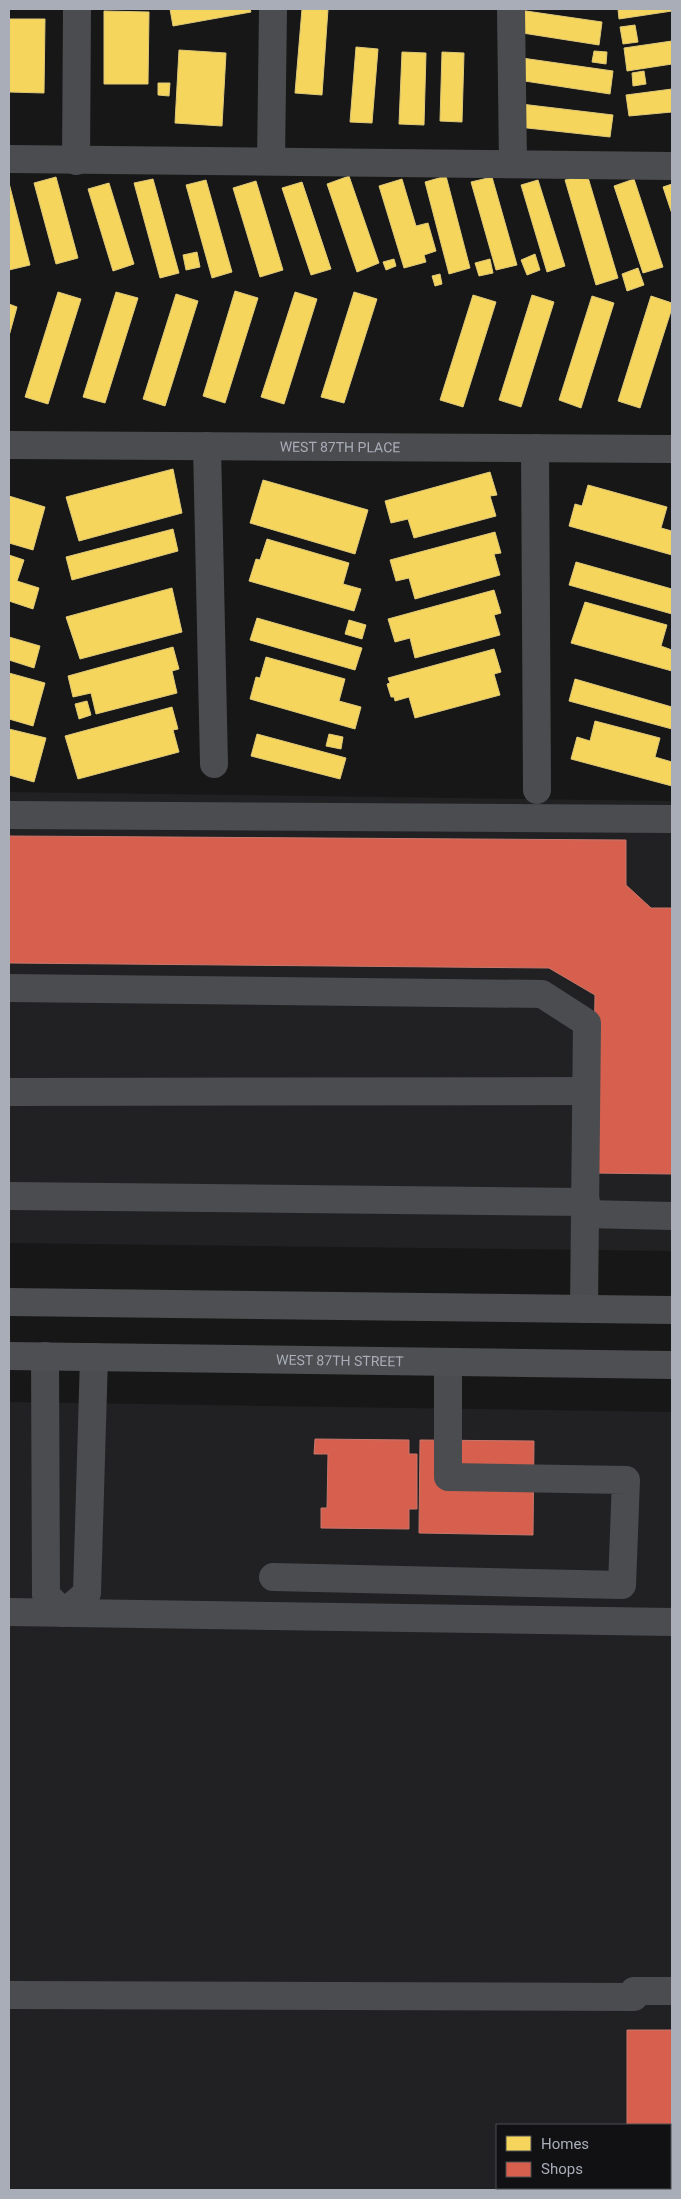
<svg xmlns="http://www.w3.org/2000/svg" width="681" height="2199" viewBox="0 0 681 2199" font-family="Roboto,sans-serif">
	<style>
		.built { fill: #212123; fill-rule: evenodd }
		.homes { fill: #f6d55c; stroke: #dfc978 }
		.shops { fill: #d6604d; stroke: #c8776d }
		.lines { fill: none; stroke-linecap: round; stroke-linejoin: round }
		.minor { stroke: #4b4c50; stroke-width: 28 }
		.major { stroke: #4d4f52; stroke-width: 28 }
		.labels { text-anchor: middle; stroke-width: 5; stroke-linejoin: round; paint-order: stroke }
		.street-label { font-size: 14px; fill: #a8adb8; stroke: #111113 }
	</style>
	<rect width="100%" height="100%" fill="#171717"/>
	<path class="built" d="M9 792 672 801V1251L9 1243Z
		M9 1402 672 1412V2190H9ZM497 2125H670V2188H497Z"/>
	<path class="homes" d="M170 9H250L251 12 173 26Z
		M302 9H328L322 95 295 93Z
		M618 9H672V11L619 19Z
		M519 10 602 22 599 45 516 32Z
		M104 11 149 12 148 84H104Z
		M9 19H45L44 93 9 92Z
		M635 25 638 42 623 44 620 27Z
		M672 41V64L627 71 624 48Z
		M356 47 378 49 372 123 350 122Z
		M179 50 226 53 222 126 175 123Z
		M594 51 607 52 606 64 592 62Z
		M402 52 426 53 424 125 399 124Z
		M442 52 464 53 462 122 440 121Z
		M522 58 613 71 610 94 518 80Z
		M644 71 646 84 633 86 632 73Z
		M158 83H170L169 96 158 95Z
		M672 89V112L629 116 626 95Z
		M521 104 613 115 610 137 518 127Z
		M587 174 618 278 596 285 565 180Z
		M349 176 379 263 357 272 327 184Z
		M446 176 470 268 449 274 425 182Z
		M56 177 78 258 56 264 34 183Z
		M492 177 517 265 496 270 471 182Z
		M153 179 179 273 160 278 134 183Z
		M402 179 416 226 428 223 436 251 424 255 426 262 404 268 379 186Z
		M634 179 663 267 643 273 614 186Z
		M206 180 232 272 212 278 186 185Z
		M538 180 565 266 547 272 521 185Z
		M256 181 283 270 260 277 233 188Z
		M302 182 331 269 311 275 282 188Z
		M9 183 30 265 9 270Z
		M109 183 134 264 113 271 88 189Z
		M672 184V214L663 187Z
		M197 252 200 267 186 270 183 255Z
		M535 254 540 270 527 275 521 260Z
		M394 259 396 266 386 270 383 262Z
		M490 259 493 273 479 276 475 263Z
		M638 268 644 285 627 291 622 274Z
		M440 274 442 284 435 286 432 276Z
		M235 291 258 298 225 403 203 396Z
		M58 292 81 299 48 404 25 397Z
		M116 292 138 298 105 403 83 397Z
		M295 292 317 299 284 404 261 397Z
		M354 292 377 299 344 403 321 397Z
		M176 294 198 301 165 406 143 399Z
		M473 295 496 302 463 407 440 400Z
		M532 295 554 302 521 407 499 400Z
		M592 296 614 303 581 408 559 400Z
		M651 296 672 303V308L640 408 618 401Z
		M9 304 17 307 9 336Z
		M173 469 182 513 79 541 66 497Z
		M490 472 497 495 490 496 496 516 414 538 408 519 391 523 385 501Z
		M263 480 368 510 355 554 250 523Z
		M588 485 667 507 661 528 672 531V555L569 526 575 504 582 506Z
		M9 496 45 507 33 550 9 543Z
		M173 529 178 551 72 580 66 557Z
		M495 532 501 553 494 554 500 575 415 599 409 578 396 581 390 560Z
		M267 539 349 563 343 584 361 589 354 611 249 581 256 559 260 560Z
		M9 555 24 560 17 581 39 588 33 609 9 601Z
		M576 562 672 589V614L569 585Z
		M172 588 182 632 80 659 66 617Z
		M494 590 501 613 494 615 500 635 415 658 410 638 395 642 388 619Z
		M585 602 667 625 661 646 672 650V671L571 643Z
		M257 618 362 648 355 670 250 640Z
		M349 620 366 625 362 639 345 634Z
		M9 637 40 646 34 668 9 660Z
		M173 647 179 669 172 671 177 693 96 714 91 693 73 697 68 676Z
		M494 649 501 672 494 674 500 695 415 718 409 697 395 701 394 697H391L387 684 390 683 388 678Z
		M266 657 345 679 339 701 361 707 355 729 250 699 256 677 260 678Z
		M9 673 45 683 33 726 9 719Z
		M575 679 672 707V729L569 701Z
		M87 701 91 715 79 719 75 704Z
		M172 707 178 729 173 730 179 752 78 779 65 736Z
		M595 721 660 738 655 757 672 762V786L571 759 577 737 590 741Z
		M9 729 46 738 34 782 9 775Z
		M257 734 346 758 340 779 251 756Z
		M329 734 343 737 341 749 326 746Z"/>
	<path class="shops" d="M9 836 626 840V885L651 908H672V1174L592 1173 595 995 549 968 9 963Z
		M315 1439 409 1440V1454H417V1509H409V1529L321 1528V1508H327L328 1454H314Z
		M420 1440 534 1441 533 1535 419 1533Z
		M627 2030H672V2190H626V2188H670V2125H627Z"/>
	<g class="lines">
		<g class="minor">
			<path d="M511 9 513 164"/>
			<path d="M9 159 672 166"/>
			<path d="M76 161 77 9"/>
			<path d="M271 161 273 9"/>
			<path id="s1" d="M9 445 672 449"/>
			<path d="M207 446 214 764"/>
			<path d="M535 448 537 790"/>
			<path d="M9 815 672 819"/>
			<path d="M9 988 542 994 587 1023 584 1309"/>
			<path d="M9 1092 586 1091"/>
			<path d="M9 1196 586 1202"/>
			<path d="M586 1214 672 1216"/>
			<path d="M45 1356 46 1595 64 1613 87 1593 94 1357"/>
			<path d="M273 1577 622 1585 626 1480 448 1477V1362"/>
			<path d="M9 1612 672 1622"/>
			<path d="M634 1991H672"/>
			<path d="M9 1995 634 1997"/>
		</g>
		<g class="major">
			<path d="M9 1302 672 1310"/>
			<path id="s2" d="M9 1356 672 1365"/>
		</g>
	</g>
	<g class="labels">
		<g class="street-label">
			<text dy="5" stroke="none"><textPath href="#s1" startOffset="331">WEST 87TH PLACE</textPath></text>
			<text dy="5" stroke="none"><textPath href="#s2" startOffset="331">WEST 87TH STREET</textPath></text>
		</g>
	</g>
	<rect width="681" height="2199" fill="none" stroke="#a8adb8" stroke-width="20"/>
	<rect x="496" y="2124" width="175" height="65" fill="#111113" stroke="#4d4f55"/>
	<rect x="506" y="2136" width="25" height="15" fill="#f6d55c" stroke="#4d4f55"/>
	<text x="541" y="2149" font-size="15" fill="#a8adb8">Homes</text>
	<rect x="506" y="2162" width="25" height="15" fill="#d6604d" stroke="#4d4f55"/>
	<text x="541" y="2174" font-size="15" fill="#a8adb8">Shops</text>
</svg>
